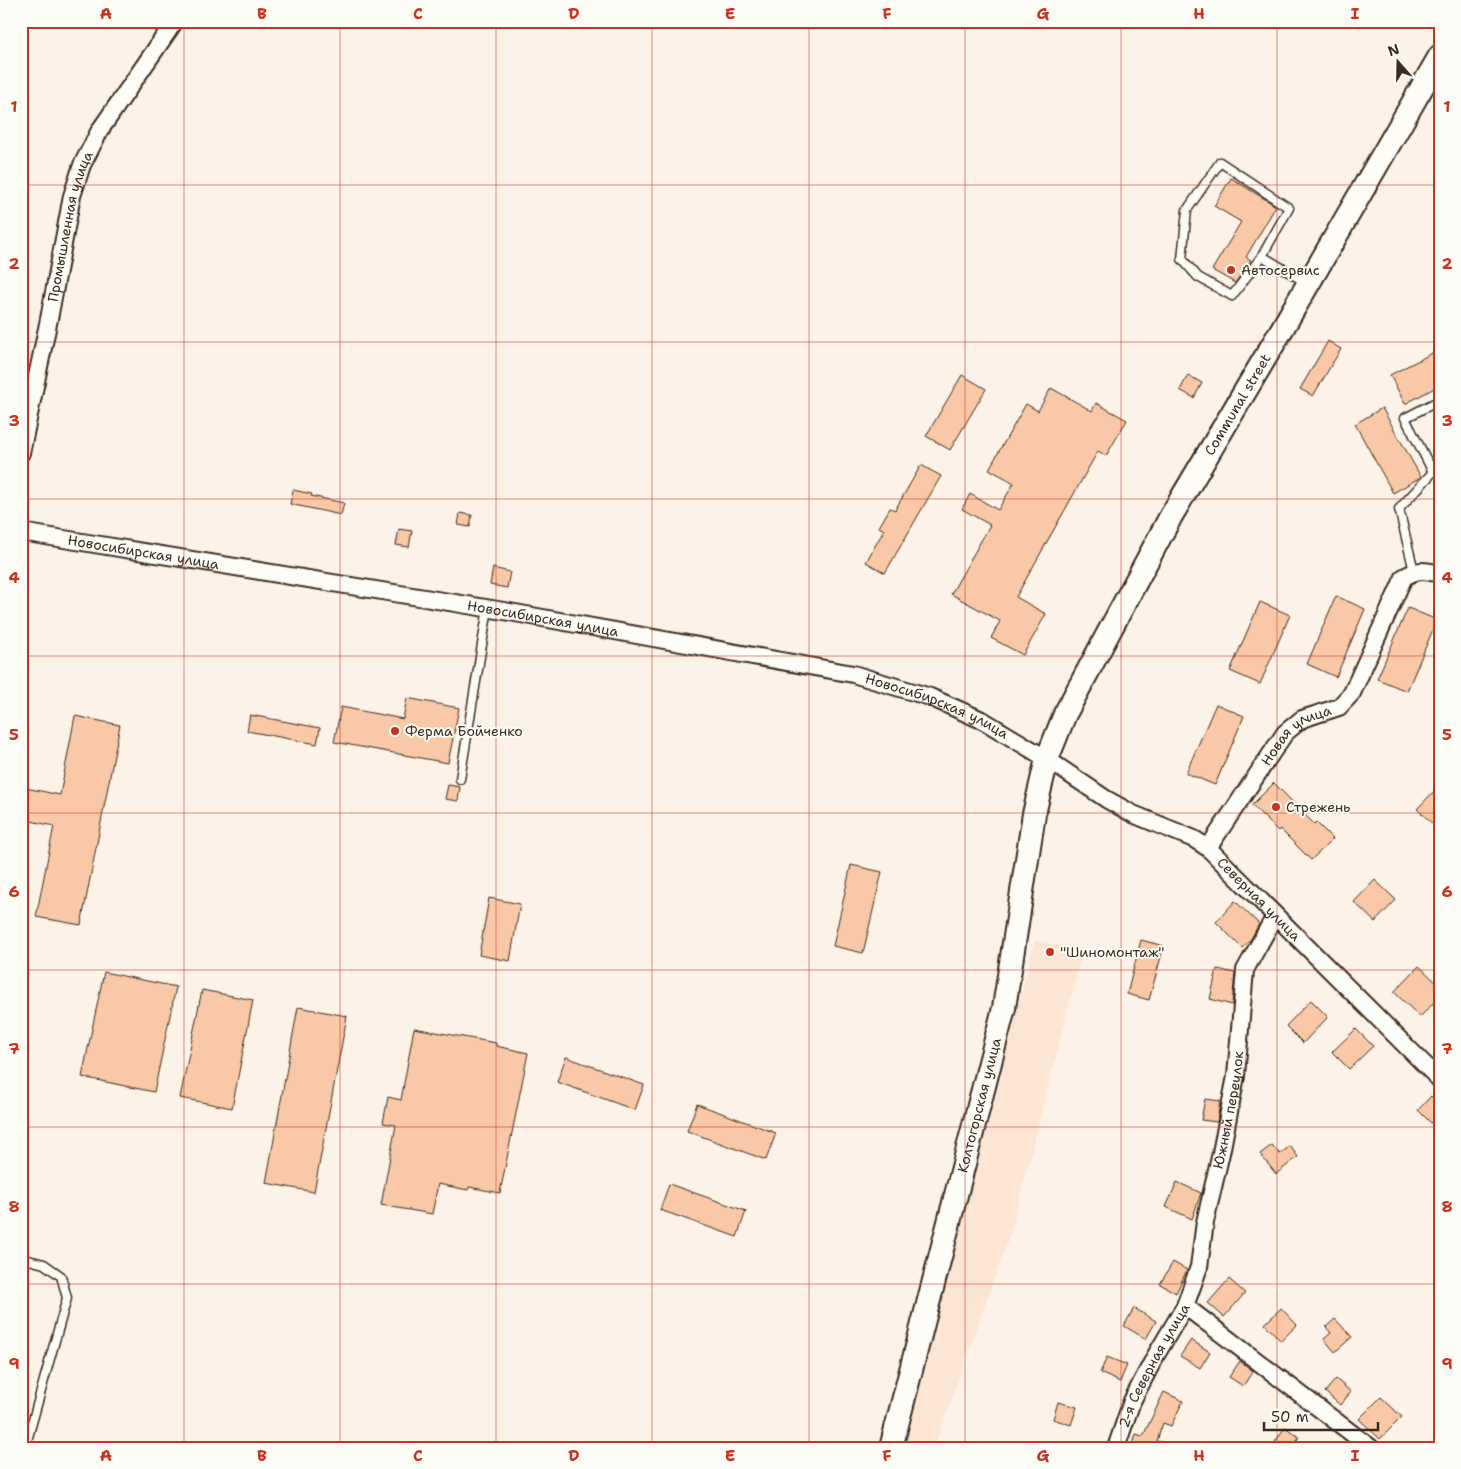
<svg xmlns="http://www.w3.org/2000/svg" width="1461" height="1469" viewBox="0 0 1461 1469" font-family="'Shantell Sans',sans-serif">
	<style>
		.built { fill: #fbe5d4 }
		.building { fill: #f8c8a7; stroke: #3b2a1e }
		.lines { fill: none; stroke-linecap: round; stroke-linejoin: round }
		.service-casing { stroke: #3b2a1e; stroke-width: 11 }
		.minor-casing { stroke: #3b2a1e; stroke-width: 20 }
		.secondary-casing { stroke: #3b2a1e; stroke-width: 26 }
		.service { stroke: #fdfcf7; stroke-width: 8 }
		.minor { stroke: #fdfcf7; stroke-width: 16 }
		.secondary { stroke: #fdfcf7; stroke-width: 22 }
		.grid { fill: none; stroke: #c8321e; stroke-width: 1; stroke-opacity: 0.55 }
		.poi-dot { fill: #c8321e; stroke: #fdfcf7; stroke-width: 2 }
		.labels { text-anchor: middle; stroke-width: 4; stroke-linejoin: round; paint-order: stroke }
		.street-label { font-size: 14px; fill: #3b2a1e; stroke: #fdfcf7 }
		.poi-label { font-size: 14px; fill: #3b2a1e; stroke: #fdfcf7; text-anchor: start }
		.neatline { fill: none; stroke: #c8321e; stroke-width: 2 }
		.grid-label { font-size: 16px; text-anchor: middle; font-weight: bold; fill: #c8321e }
	</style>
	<rect width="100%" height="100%" fill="#fcf2e7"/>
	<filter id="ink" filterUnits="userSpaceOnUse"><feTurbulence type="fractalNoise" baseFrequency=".02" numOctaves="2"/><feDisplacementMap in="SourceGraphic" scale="10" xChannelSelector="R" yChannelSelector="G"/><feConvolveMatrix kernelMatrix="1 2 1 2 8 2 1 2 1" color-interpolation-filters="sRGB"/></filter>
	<g filter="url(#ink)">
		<path class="built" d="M1035 941 1083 950 1010 1234 934 1448H903Z"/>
		<path class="building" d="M1231 178 1276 206 1246 257 1251 260 1235 283 1212 270 1241 222 1214 206Z
			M1328 341 1341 349 1313 396 1300 389Z
			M1440 349V385L1405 404 1390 375Z
			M962 375 986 389 950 450 926 436Z
			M1188 375 1202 383 1194 398 1180 390Z
			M1051 388 1092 411 1096 403 1127 420 1106 456 1098 451 1016 597 1046 614 1023 655 991 638 1000 621 951 594 990 525 962 509 970 494 998 510 1014 483 989 469 1026 404 1038 411Z
			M1382 408 1421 477 1393 493 1355 424Z
			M921 465 941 476 885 573 866 562 884 530 879 527 890 508 895 510Z
			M293 490 312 494 311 496 344 503 341 515 290 504Z
			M460 513 472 515 470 527 458 525Z
			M399 529 412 531 409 547 396 545Z
			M493 568 510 572 507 588 490 585Z
			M1336 596 1365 609 1336 677 1307 664Z
			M1260 602 1290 615 1260 684 1230 671Z
			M1408 608 1437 620 1407 691 1377 679Z
			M407 698 459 708 448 763 334 742 341 707 403 719Z
			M1216 704 1244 716 1215 785 1186 773Z
			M250 715 320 728 317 744 247 731Z
			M75 716 120 725 81 925 36 917 54 826 21 819V787L60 795Z
			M1274 783 1314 824 1316 822 1333 839 1311 860 1280 829 1278 831 1252 805Z
			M448 785 460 787 458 801 445 799Z
			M1440 785V831L1417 809Z
			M851 865 882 872 863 953 833 946Z
			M1375 880 1396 900 1375 922 1354 902Z
			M489 898 520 904 510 961 479 955Z
			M1235 901 1259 924 1251 939 1242 948 1216 922Z
			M1141 940 1164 946 1149 1000 1127 994Z
			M1419 966 1440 986V996L1420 1017 1394 992Z
			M1217 969 1235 973 1232 1005 1210 999Z
			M104 972 176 987 154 1092 82 1077Z
			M202 990 253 1000 232 1108 180 1098Z
			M1311 1000 1328 1017 1303 1043 1286 1026Z
			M298 1007 347 1016 314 1192 266 1183Z
			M414 1028 496 1043V1046L528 1053 500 1193 469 1187 468 1190 438 1184 432 1214 381 1205 396 1125 383 1123 388 1097 401 1100Z
			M1356 1029 1373 1046 1349 1069 1332 1052Z
			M566 1057 644 1085 635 1110 557 1082Z
			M1431 1096 1440 1105V1132L1418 1110Z
			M1205 1099 1220 1101 1217 1122 1201 1120Z
			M697 1104 776 1133 766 1160 687 1131Z
			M1272 1145 1280 1154 1290 1146 1298 1157 1276 1174 1260 1154Z
			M1177 1182 1201 1193 1192 1219 1166 1207Z
			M669 1184 746 1211 737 1237 660 1210Z
			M1173 1262 1187 1270 1176 1293 1160 1284Z
			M1229 1279 1245 1293 1224 1317 1208 1303Z
			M1134 1308 1156 1321 1146 1339 1124 1326Z
			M1281 1308 1297 1325 1281 1341 1265 1324Z
			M1335 1319 1352 1337 1335 1352 1324 1339 1331 1333 1326 1327Z
			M1191 1340 1210 1352 1200 1368 1180 1356Z
			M1107 1357 1127 1365 1120 1382 1100 1373Z
			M1240 1361 1253 1371 1243 1386 1229 1377Z
			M1336 1379 1351 1392 1340 1405 1325 1392Z
			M1164 1392 1183 1401 1171 1426 1163 1423 1157 1441 1172 1445 1171 1448H1132L1136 1434 1143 1436Z
			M1381 1397 1402 1417 1380 1439 1359 1419Z
			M1058 1402 1077 1407 1071 1425 1053 1419Z
			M1285 1427 1299 1437 1292 1448H1271Z"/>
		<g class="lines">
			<defs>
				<path id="service" d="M1262 256 1232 296 1198 277 1182 259 1187 210 1220 162 1289 208 1262 256 1307 283
					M1433 472 1405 418 1440 400
					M1414 571 1399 509 1433 472 1440 469
					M460 779 488 608
					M21 1258 44 1264 61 1276 67 1298 25 1448"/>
				<g id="minor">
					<path id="s1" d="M21 453 49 319 72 196 82 165 100 130 175 21"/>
					<path id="s2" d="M21 532 504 611 853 674 930 697 984 721 1047 759 1106 799 1133 814 1194 839 1208 848 1440 1080"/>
					<path id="s3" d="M1208 848 1285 733 1302 719 1339 707 1352 693 1404 577C1418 569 1424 570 1440 574"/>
					<path d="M1185 1306 1371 1448"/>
					<path id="s4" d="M1116 1448 1132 1401 1156 1355 1185 1306 1199 1267 1205 1222 1221 1153 1236 1076 1245 970 1275 916"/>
				</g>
				<g id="secondary">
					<path id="s5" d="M891 1448 1004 1008 1034 814 1047 759 1065 714 1171 516 1278 336 1440 56"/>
				</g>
			</defs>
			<use href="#service" class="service-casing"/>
			<use href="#minor" class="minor-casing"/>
			<use href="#secondary" class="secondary-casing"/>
			<use href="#service" class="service"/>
			<use href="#minor" class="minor"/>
			<use href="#secondary" class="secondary"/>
		</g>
	</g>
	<path class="grid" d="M184 21V1448M340 21V1448M496 21V1448M652 21V1448M809 21V1448M965 21V1448M1121 21V1448M1277 21V1448M21 185H1440M21 342H1440M21 499H1440M21 656H1440M21 813H1440M21 970H1440M21 1127H1440M21 1284H1440"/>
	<g class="poi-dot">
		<circle cx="1231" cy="270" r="5"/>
		<circle cx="395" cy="731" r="5"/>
		<circle cx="1276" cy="807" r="5"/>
		<circle cx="1050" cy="952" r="5"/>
	</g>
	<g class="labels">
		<g class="street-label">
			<text dy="5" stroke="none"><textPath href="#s1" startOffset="232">Промышленная улица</textPath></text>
			<text dy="5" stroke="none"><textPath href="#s5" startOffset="1110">Communal street</textPath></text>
			<text dy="5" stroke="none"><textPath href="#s2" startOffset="124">Новосибирская улица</textPath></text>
			<text dy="5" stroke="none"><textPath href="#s2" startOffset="529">Новосибирская улица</textPath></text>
			<text dy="5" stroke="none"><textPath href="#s2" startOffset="934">Новосибирская улица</textPath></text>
			<text dy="5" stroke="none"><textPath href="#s3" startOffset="146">Новая улица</textPath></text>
			<text dy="5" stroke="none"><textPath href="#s2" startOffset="1314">Северная улица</textPath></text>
			<text dy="5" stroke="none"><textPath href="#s5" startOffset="354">Колтогорская улица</textPath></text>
			<text dy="5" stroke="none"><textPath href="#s4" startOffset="360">Южный переулок</textPath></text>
			<text dy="5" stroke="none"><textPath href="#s4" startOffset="91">2-я Северная улица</textPath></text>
		</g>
		<g class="poi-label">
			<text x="1241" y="275">Автосервис</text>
			<text x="405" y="736">Ферма Бойченко</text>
			<text x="1286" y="812">Стрежень</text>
			<text x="1060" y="957">"Шиномонтаж"</text>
		</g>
	</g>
	<rect width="1461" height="1469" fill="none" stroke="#fdfcf7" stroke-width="55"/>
	<g transform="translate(1398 62) rotate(340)" stroke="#fdfcf7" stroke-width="4" paint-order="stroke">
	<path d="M0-4L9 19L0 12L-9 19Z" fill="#3b2a1e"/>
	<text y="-8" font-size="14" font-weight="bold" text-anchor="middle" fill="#3b2a1e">N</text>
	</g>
	<path d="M1264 1422v8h114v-8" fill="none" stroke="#3b2a1e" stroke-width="2.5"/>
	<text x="1271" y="1422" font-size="15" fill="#3b2a1e" stroke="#fdfcf7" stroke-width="4" paint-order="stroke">50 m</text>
	<rect x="28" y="28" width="1406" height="1414" class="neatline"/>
	<g class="grid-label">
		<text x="106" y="19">A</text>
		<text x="262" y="19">B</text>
		<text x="418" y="19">C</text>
		<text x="574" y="19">D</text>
		<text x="730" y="19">E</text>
		<text x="887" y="19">F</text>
		<text x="1043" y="19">G</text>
		<text x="1199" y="19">H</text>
		<text x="1355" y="19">I</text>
		<text x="14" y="112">1</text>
		<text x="1447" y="112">1</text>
		<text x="14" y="269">2</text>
		<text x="1447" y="269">2</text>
		<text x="14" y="426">3</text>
		<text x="1447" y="426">3</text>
		<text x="14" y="583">4</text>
		<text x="1447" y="583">4</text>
		<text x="14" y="740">5</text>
		<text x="1447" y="740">5</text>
		<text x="14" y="897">6</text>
		<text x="1447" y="897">6</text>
		<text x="14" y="1054">7</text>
		<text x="1447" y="1054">7</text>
		<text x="14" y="1212">8</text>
		<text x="1447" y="1212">8</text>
		<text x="14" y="1369">9</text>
		<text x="1447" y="1369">9</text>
		<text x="106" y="1461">A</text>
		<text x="262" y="1461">B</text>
		<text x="418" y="1461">C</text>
		<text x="574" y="1461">D</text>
		<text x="730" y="1461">E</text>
		<text x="887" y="1461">F</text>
		<text x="1043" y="1461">G</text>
		<text x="1199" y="1461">H</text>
		<text x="1355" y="1461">I</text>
	</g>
</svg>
